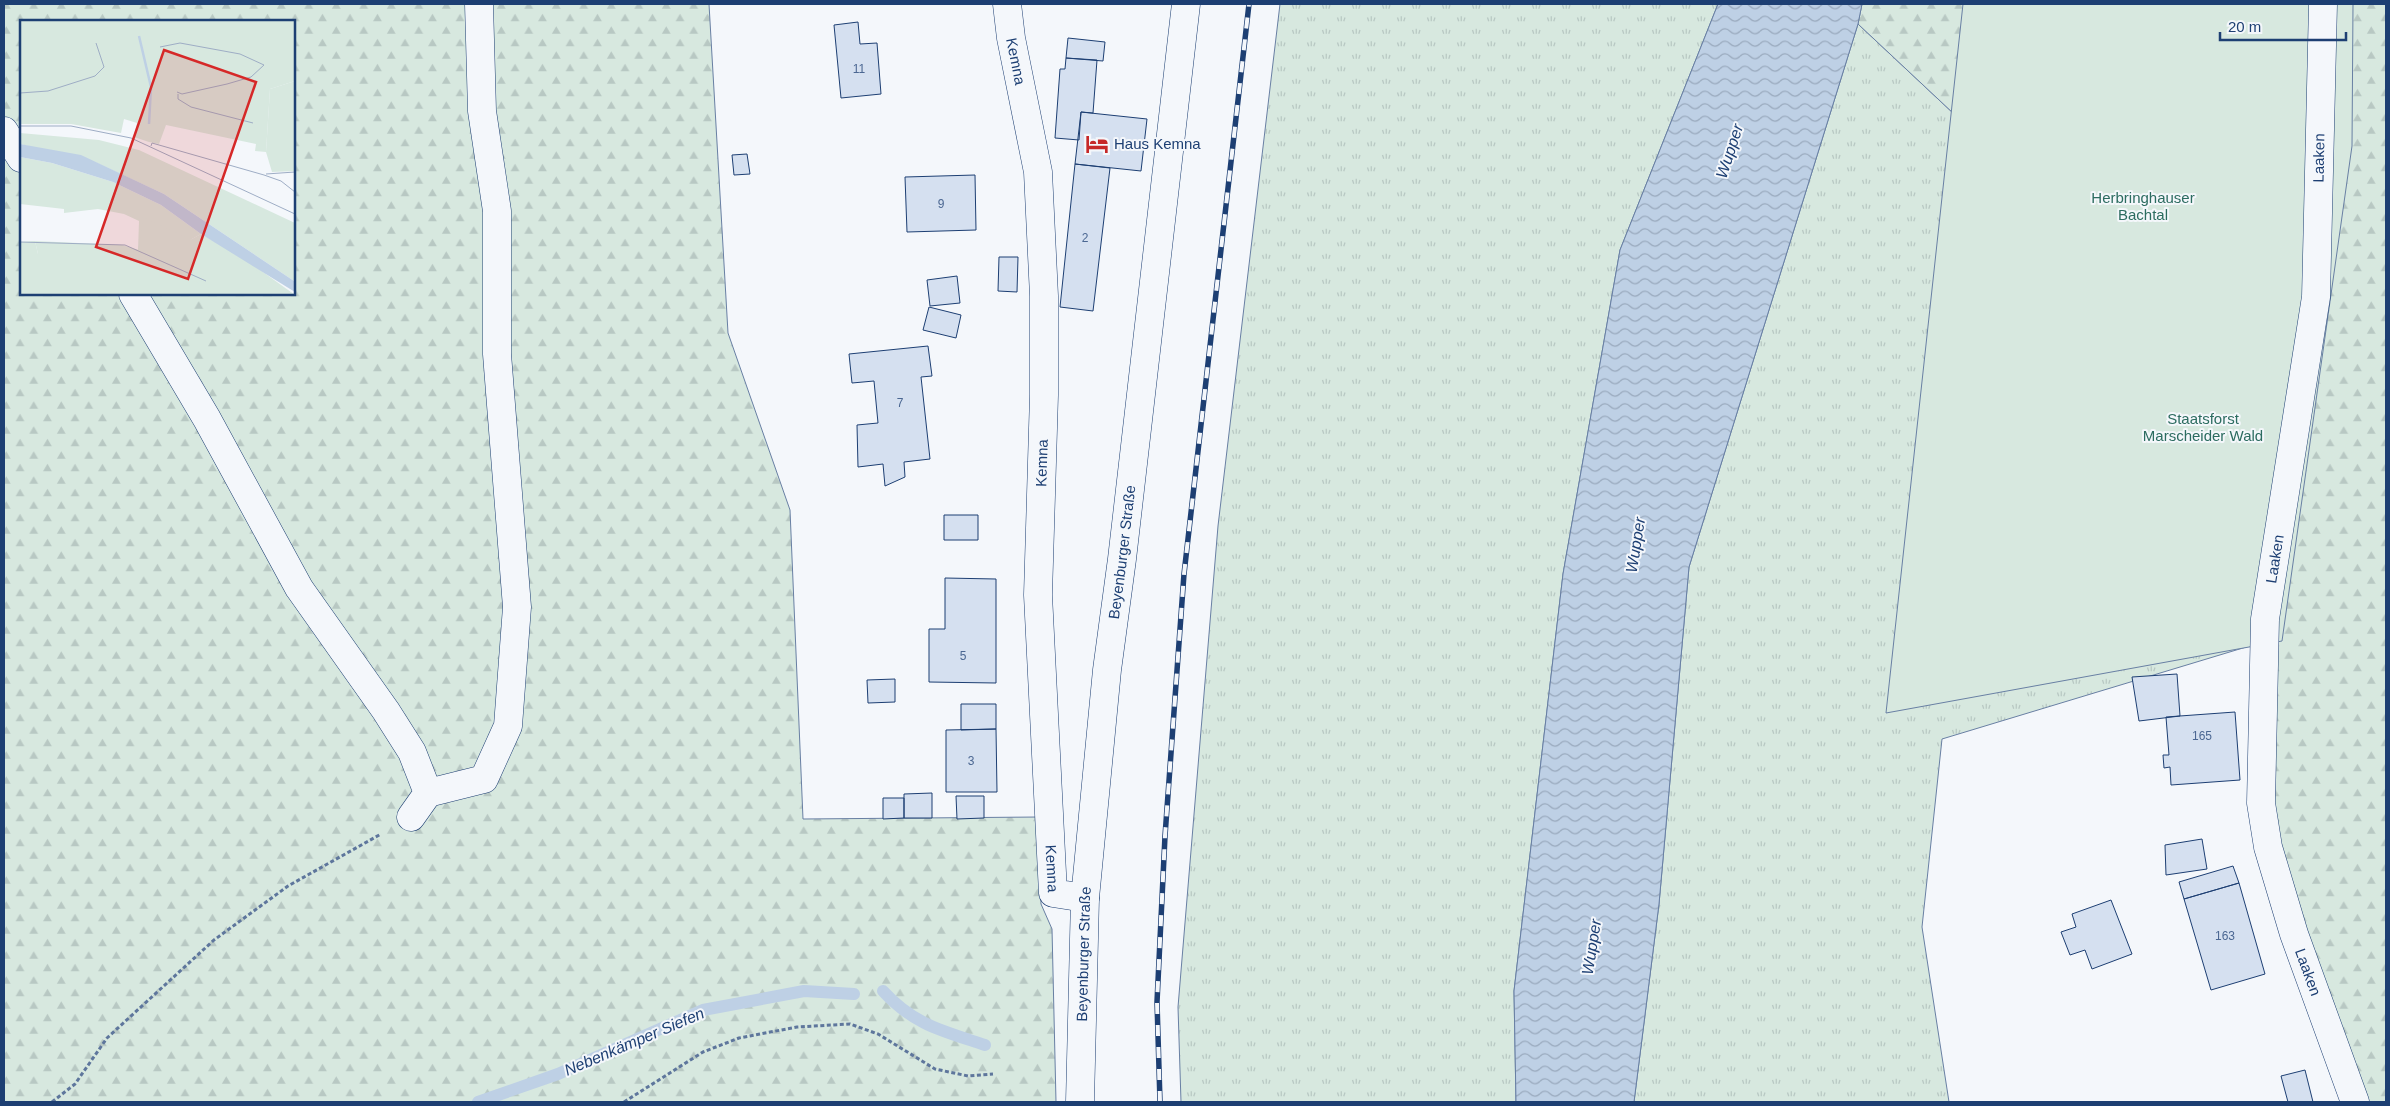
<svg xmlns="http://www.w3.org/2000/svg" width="2390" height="1106" viewBox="0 0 2390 1106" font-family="Helvetica,sans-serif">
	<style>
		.grass { fill: url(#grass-tufts); stroke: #687fa3 }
		.forest { fill: url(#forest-firs); stroke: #687fa3; fill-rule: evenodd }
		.park { fill: #d7e8df; stroke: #687fa3 }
		.water { fill: url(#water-waves); stroke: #687fa3 }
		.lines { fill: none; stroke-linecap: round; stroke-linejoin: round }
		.stream { stroke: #bed0e5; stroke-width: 12 }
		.building { fill: #d5e0f0; stroke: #1d3f73 }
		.minor-casing { stroke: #1d3f73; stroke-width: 29 }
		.secondary-casing { stroke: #1d3f73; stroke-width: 29 }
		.path { stroke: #5e769c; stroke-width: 3; stroke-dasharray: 4 2.5; stroke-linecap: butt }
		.minor { stroke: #f4f7fb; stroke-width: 28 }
		.secondary { stroke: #f4f7fb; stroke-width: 28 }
		.rail-casing { stroke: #1d3f73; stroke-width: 5.5 }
		.rail { stroke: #f4f7fb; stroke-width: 4; stroke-dasharray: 11; stroke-linecap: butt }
		.labels { text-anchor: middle; stroke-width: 4; stroke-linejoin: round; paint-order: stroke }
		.number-label { font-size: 12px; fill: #4b6792 }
		.street-label { font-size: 15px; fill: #1d3f73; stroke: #f4f7fb }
		.poi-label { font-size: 15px; fill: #1d3f73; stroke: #f4f7fb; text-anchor: start }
		.park-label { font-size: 15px; fill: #2c6c60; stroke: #f4f7fb }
		.water-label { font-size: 16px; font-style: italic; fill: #1d3f73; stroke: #f4f7fb }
		.inset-river { fill: none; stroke: #bed0e5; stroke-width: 2.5 }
		.inset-road { fill: none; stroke: #9eadc5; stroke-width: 1 }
		.view { fill: #d62828; fill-opacity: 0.15; stroke: #d62828; stroke-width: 2.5 }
		.inset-edge { fill: none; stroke: #1d3f73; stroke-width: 2.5 }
	</style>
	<defs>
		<pattern id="grass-tufts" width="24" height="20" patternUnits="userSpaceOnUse" patternTransform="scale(1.25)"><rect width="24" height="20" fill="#d7e8df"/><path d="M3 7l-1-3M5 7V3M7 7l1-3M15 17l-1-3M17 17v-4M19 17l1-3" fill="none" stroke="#b8c8c3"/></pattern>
		<pattern id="forest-firs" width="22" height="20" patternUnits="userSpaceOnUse" patternTransform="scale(1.25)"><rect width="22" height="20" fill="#d7e8df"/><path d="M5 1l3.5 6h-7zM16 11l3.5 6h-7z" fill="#b8c8c3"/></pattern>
		<pattern id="water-waves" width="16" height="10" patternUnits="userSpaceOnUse" patternTransform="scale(1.25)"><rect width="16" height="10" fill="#bed0e5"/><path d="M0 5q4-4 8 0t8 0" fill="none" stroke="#9aaabe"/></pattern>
	</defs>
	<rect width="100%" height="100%" fill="#f4f7fb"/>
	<path class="grass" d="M1280 4H1718L1620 250 1563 574 1514 991 1516 1102H1181L1178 1007 1218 526Z
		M1858 24 2065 218 2266 641 1942 739 1922 927 1949 1102H1634L1659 904 1689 567Z"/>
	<path class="forest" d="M4 4H709L728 333 790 510 803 819 1039 817 1041 904 1052 929 1056 1102H4ZM21 21H294V294H21Z
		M1862 4H2386V1102H2355L2267 836 2266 638 2065 218 1858 24Z"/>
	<path class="park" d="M1963 4H2353L2352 146 2282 641 1886 713Z"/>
	<path class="water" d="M1718 4H1862L1858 24 1689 567 1659 904 1634 1102H1516L1514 991 1563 574 1620 250Z"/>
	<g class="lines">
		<path class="stream" d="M883 991C914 1025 943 1031 985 1045
			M478 1102 558 1074 703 1010 804 991 854 994"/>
	</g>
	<path class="building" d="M858 22 860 44 877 43 881 94 841 98 834 25Z
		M1068 38 1105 42 1103 61 1066 58Z
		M1066 58 1097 60 1093 113 1081 112 1079 140 1055 138 1060 69H1065Z
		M1081 112 1147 119 1141 171 1075 164Z
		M747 154 750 174 734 175 732 155Z
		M1075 164 1110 168 1093 311 1060 307Z
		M975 175 976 230 907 232 905 177Z
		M999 257H1018L1017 292 998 291Z
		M957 276 960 303 930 306 927 280Z
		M929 307 961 315 956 338 923 330Z
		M928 346 932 376 921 377 930 459 904 462 905 477 885 486 883 464 858 467 857 425 878 423 874 381 852 383 849 354Z
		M944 515H978V540H944Z
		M945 578 996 579V683L929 682V629H945Z
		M2177 674 2180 716 2139 721 2132 677Z
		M895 679V702L868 703 867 680Z
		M961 704H996V729L961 730Z
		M2235 712 2240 780 2171 785 2170 767 2164 768 2163 755H2169L2166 717Z
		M996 729 997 792H946V730Z
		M932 793V818H904V794Z
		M956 796H984V818L957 819Z
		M883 798H904V818L883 819Z
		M2202 839 2207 869 2166 875 2165 845Z
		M2233 866 2239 883 2184 899 2179 882Z
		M2239 883 2265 974 2211 990 2184 899Z
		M2111 900 2132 954 2092 969 2085 950 2070 955 2061 932 2076 927 2072 914Z
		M2305 1070 2313 1102H2288L2281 1076Z"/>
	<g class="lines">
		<defs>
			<g id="minor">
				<path id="s1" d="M1007 4 1011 38 1038 172 1044 296V395L1038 595 1053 893 1085 898"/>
				<path id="s2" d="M2323 4 2316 297 2265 619 2261 803 2268 847 2294 934 2355 1102"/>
				<path d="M4 131 21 158"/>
				<path d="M133 294 207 419 299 588 386 711 412 752 428 793 411 817"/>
				<path d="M428 793 484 779 508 726 517 607 497 354V211L482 111 479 4"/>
			</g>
			<g id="secondary">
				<path id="s3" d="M1080 1102 1085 898 1107 670 1122 559 1186 4"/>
			</g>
		</defs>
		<use href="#minor" class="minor-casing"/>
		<use href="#secondary" class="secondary-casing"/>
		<path class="path" d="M52 1102 75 1084 107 1038 214 940 288 886 381 834
			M624 1102 703 1052 739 1038 797 1027 850 1024 878 1034 935 1069 968 1076 993 1074"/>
		<use href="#minor" class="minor"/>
		<use href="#secondary" class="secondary"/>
		<defs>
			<path id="rail" d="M1160 1102 1157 1002 1165 836 1184 574 1249 4"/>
		</defs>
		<use href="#rail" class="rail-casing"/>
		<use href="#rail" class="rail"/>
	</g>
	<defs>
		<symbol id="hotel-bare" viewBox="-9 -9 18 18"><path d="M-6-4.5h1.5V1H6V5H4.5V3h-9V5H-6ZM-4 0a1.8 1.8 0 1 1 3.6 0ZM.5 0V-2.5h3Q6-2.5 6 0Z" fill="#c62828" stroke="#f4f7fb" stroke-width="2.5" paint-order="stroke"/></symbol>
	</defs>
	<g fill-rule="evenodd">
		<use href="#hotel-bare" x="1081" y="128" width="32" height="32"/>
	</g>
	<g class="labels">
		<g class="number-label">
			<text x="859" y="73">11</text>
			<text x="941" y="208">9</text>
			<text x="1085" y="242">2</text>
			<text x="900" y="407">7</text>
			<text x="963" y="660">5</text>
			<text x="2202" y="740">165</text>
			<text x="971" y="765">3</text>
			<text x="2225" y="940">163</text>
		</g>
		<g class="street-label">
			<text dy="5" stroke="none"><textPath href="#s1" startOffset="58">Kemna</textPath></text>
			<text transform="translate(2319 158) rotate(-89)" y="5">Laaken</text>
			<text transform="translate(1042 463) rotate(-88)" y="5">Kemna</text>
			<text dy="5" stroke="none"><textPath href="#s3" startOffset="552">Beyenburger Straße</textPath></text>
			<text transform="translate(2275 559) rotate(-81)" y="5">Laaken</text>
			<text dy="5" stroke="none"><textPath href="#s1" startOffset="868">Kemna</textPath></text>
			<text dy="5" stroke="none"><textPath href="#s3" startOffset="148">Beyenburger Straße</textPath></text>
			<text dy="5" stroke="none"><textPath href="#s2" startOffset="979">Laaken</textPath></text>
		</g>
		<g class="poi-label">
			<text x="1114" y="149">Haus Kemna</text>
		</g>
		<g class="park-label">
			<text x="2143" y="203">Herbringhauser<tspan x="2143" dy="17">Bachtal</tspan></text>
			<text x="2203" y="424">Staatsforst<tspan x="2203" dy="17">Marscheider Wald</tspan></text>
		</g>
		<g class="water-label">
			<text transform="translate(1729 151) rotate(-72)" y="6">Wupper</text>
			<text transform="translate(1635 545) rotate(-81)" y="6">Wupper</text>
			<text transform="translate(1591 947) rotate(-81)" y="6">Wupper</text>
			<text transform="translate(634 1041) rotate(-23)" y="6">Nebenkämper Siefen</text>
		</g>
	</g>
	<g transform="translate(20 20)">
		<rect width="275" height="275" fill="#f4f7fb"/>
		<path d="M275 61V151L252 152 246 132 250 69ZM0 113 79 120 119 130 275 203 274 261 144 174 75 142 0 124ZM0 137 32 143 93 162 141 185 181 214 159 226 118 230 119 201 104 194 78 189 44 193V189L0 184ZM15 221 18 234H0V222Z" fill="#d7e8df"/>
		<path d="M0 0H275V61L250 69 246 132 235 131 236 124 146 105 139 124 129 122 114 117 117 103 104 99 101 113 51 104H0ZM181 214 225 239 275 275H0V234H18L15 221 102 225 119 230 159 226Z" fill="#d7e8df"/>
		<path d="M123 197 198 232 201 228 275 275H202L118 232Z" fill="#d7e8df"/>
		<path d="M0 124 61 135 144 174 274 261 275 272 181 214 141 185 93 162 32 143 0 137Z" fill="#bed0e5"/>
		<path class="inset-river" d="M119 16 131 67 129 104"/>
		<path class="inset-road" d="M140 27 160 23 220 34 244 45 231 57 207 64 162 74 157 72M0 73 28 71 75 56 84 47 76 23M158 74V79L171 87 233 103M0 106H51L111 118 275 194M131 126 132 123 244 155 261 161 275 172M246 154 275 152M0 222 105 225 186 261"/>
		<path class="view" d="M144 30 236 62 168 259 76 227Z"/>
		<rect width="275" height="275" class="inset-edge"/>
	</g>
	<rect width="2390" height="1106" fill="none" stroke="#1d3f73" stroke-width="10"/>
	<path d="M2220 32v8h126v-8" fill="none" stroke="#1d3f73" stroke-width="2.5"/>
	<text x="2228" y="32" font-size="15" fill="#1d3f73" stroke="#f4f7fb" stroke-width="4" paint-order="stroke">20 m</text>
</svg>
